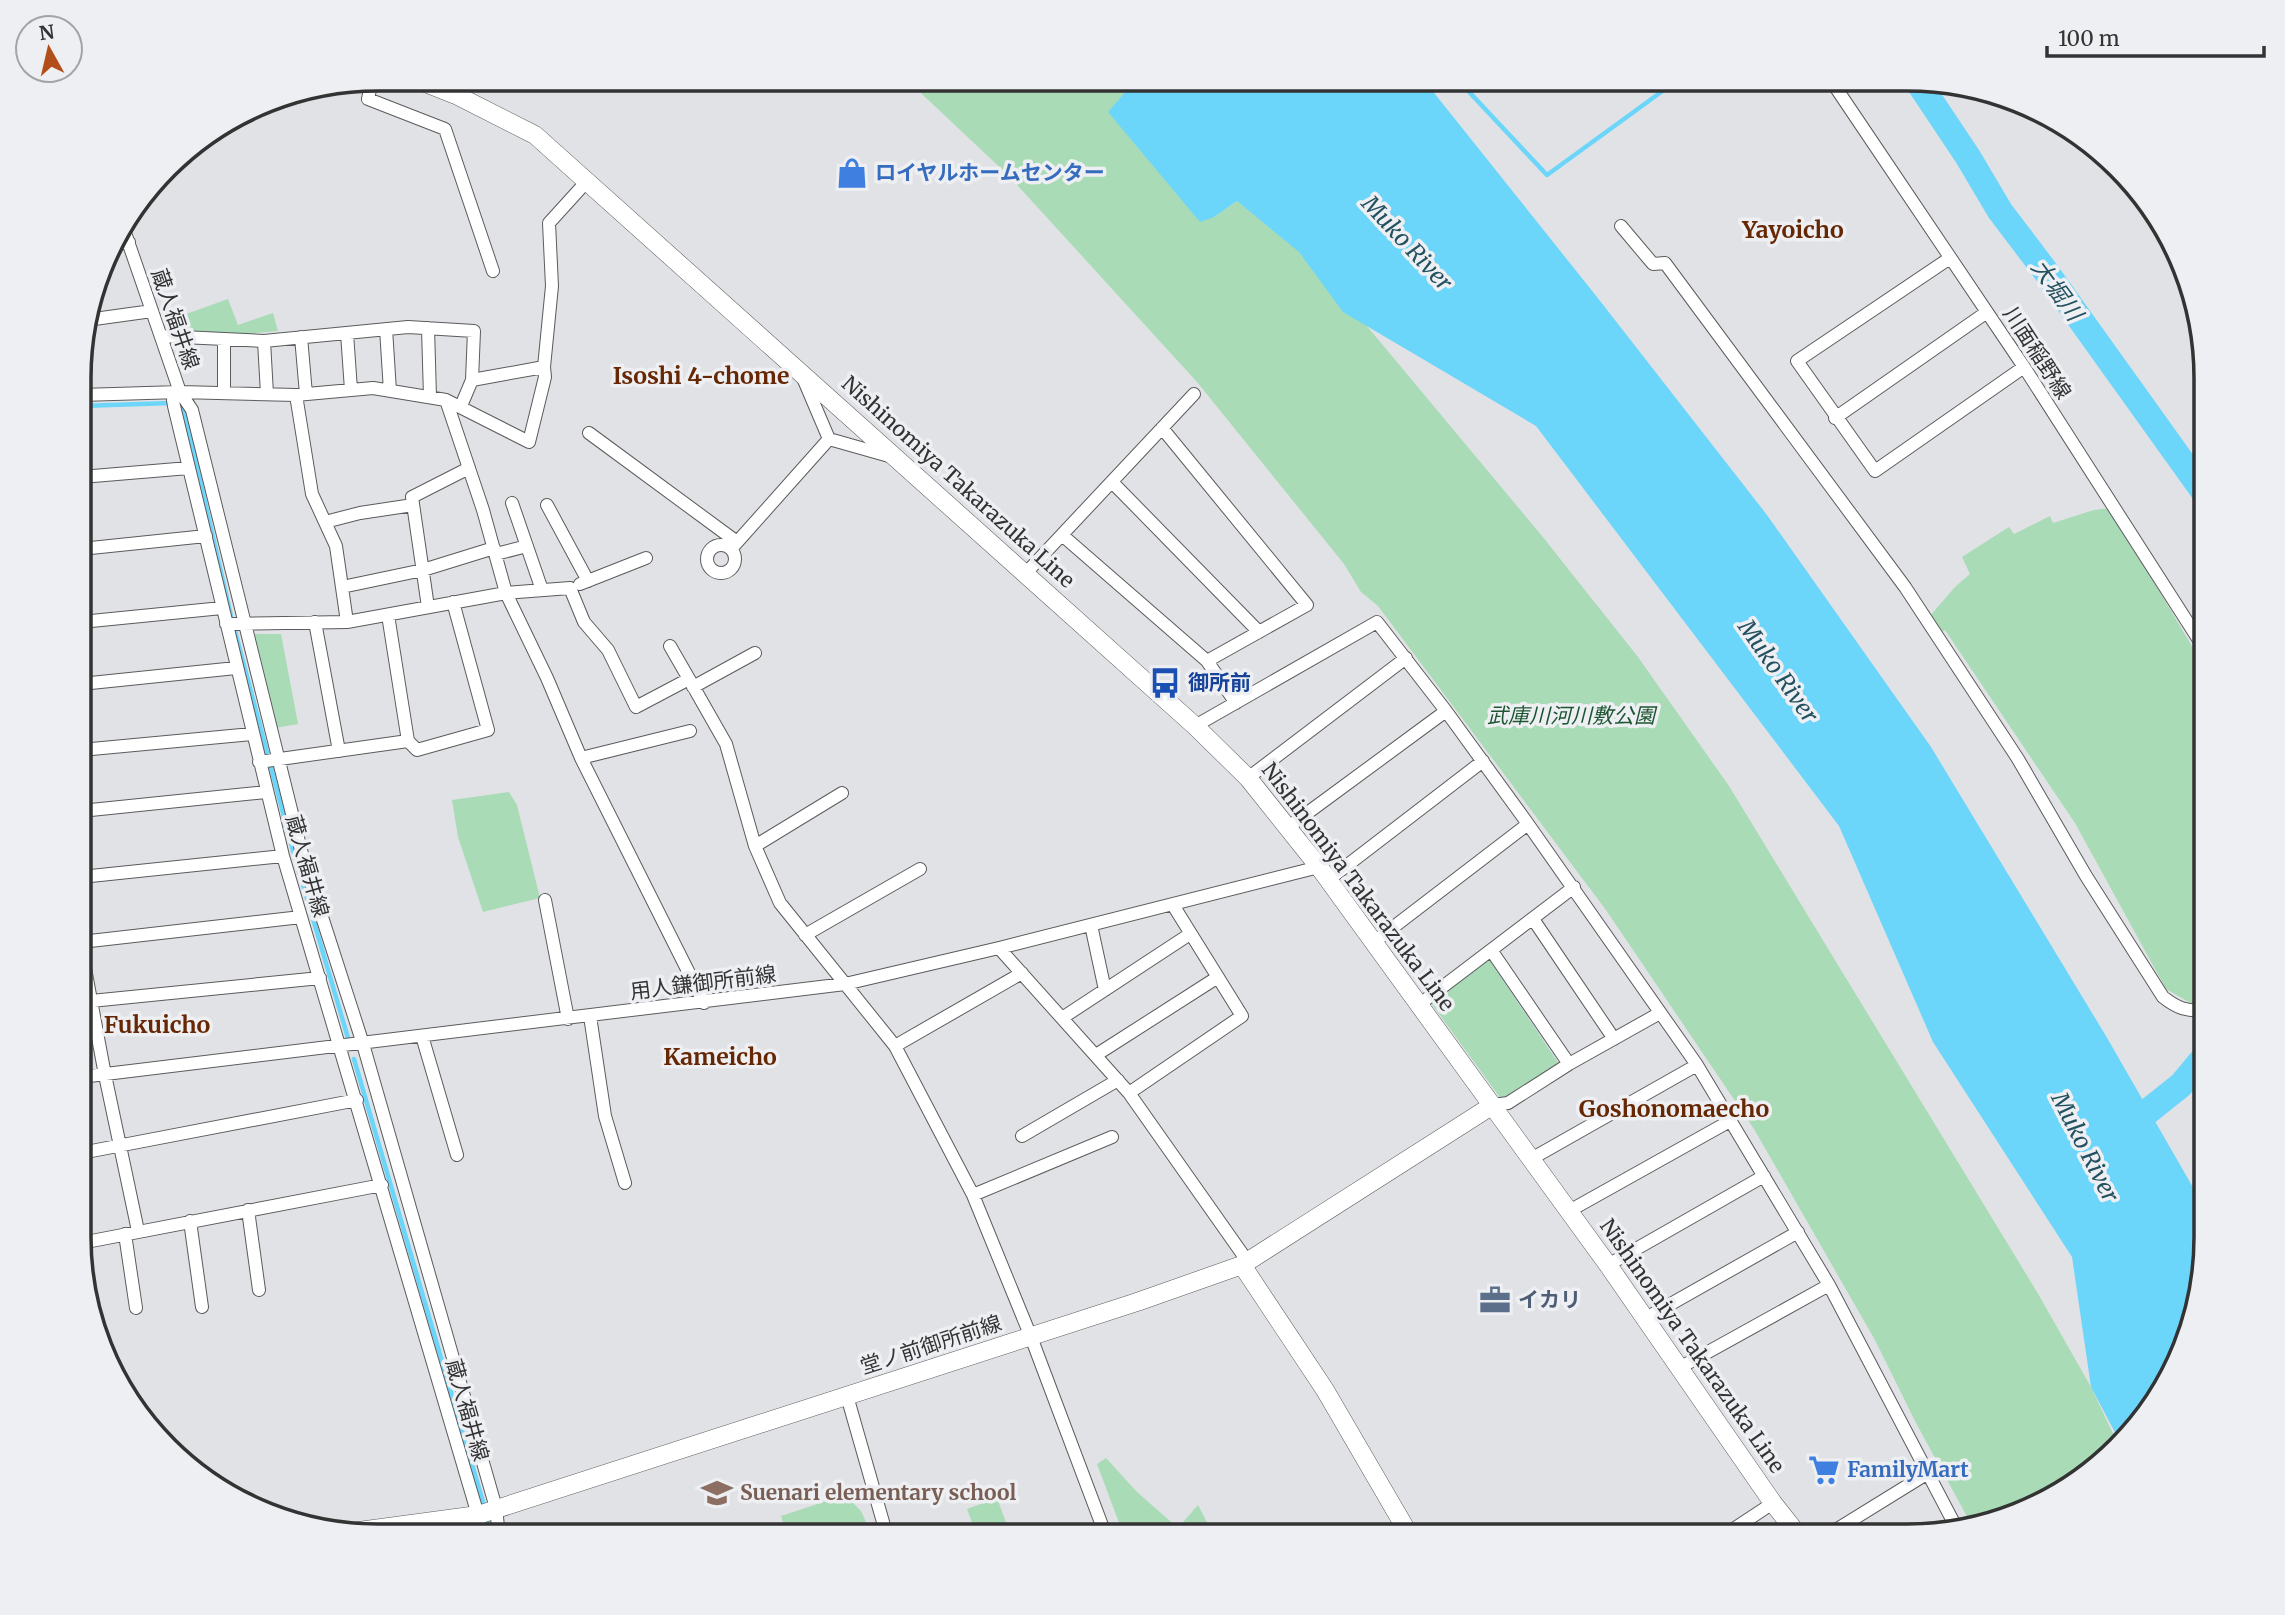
<svg xmlns="http://www.w3.org/2000/svg" width="2285" height="1615" viewBox="0 0 2285 1615" font-family="Merriweather,'Noto Sans JP',serif">
	<style>
		.green { fill: #a8dbb6 }
		.water { fill: #6cd6fa }
		.lines { fill: none; stroke-linecap: round; stroke-linejoin: round }
		.stream { stroke: #6cd6fa; stroke-width: 4.5 }
		.river { stroke: #6cd6fa; stroke-width: 26 }
		.street-casing { stroke: #5b5b5d; stroke-width: 14 }
		.secondary-casing { stroke: #5b5b5d; stroke-width: 19 }
		.street { stroke: #fff; stroke-width: 12 }
		.secondary { stroke: #fff; stroke-width: 18 }
		.labels { text-anchor: middle; stroke-width: 7; stroke-linejoin: round; paint-order: stroke }
		.shop-label { font-size: 21px; font-weight: bold; fill: #366cbe; stroke: #eeeff2; text-anchor: start }
		.street-label { font-size: 21px; fill: #333334; stroke: #eeeff2 }
		.transit-label { font-size: 21px; font-weight: bold; fill: #164399; stroke: #eeeff2; text-anchor: start }
		.park-label { font-size: 21px; font-style: italic; fill: #1d5632; stroke: #eeeff2 }
		.service-label { font-size: 21px; font-weight: bold; fill: #4e5e75; stroke: #eeeff2; text-anchor: start }
		.education-label { font-size: 21px; font-weight: bold; fill: #785e54; stroke: #eeeff2; text-anchor: start }
		.neighbourhood-label { font-size: 23px; font-weight: bold; fill: #662705; stroke: #eeeff2 }
		.water-label { font-size: 23px; font-style: italic; fill: #245161; stroke: #eeeff2 }
		.rim { fill: none; stroke: #333334; stroke-width: 3.5 }
	</style>
	<rect width="100%" height="100%" fill="#e1e2e5"/>
	<path class="green" d="M906 79H1118L1128 88 1214 217 1237 201 1306 253 1542 536 1638 657 1729 786 2037 1292 2091 1387 2117 1442 2040 1505 1970 1522 1916 1423 1875 1340 1754 1129 1606 910 1378 606 1361 592 1344 564 1197 382 1009 176Z
		M228 299 238 325 273 313 278 331 247 334 178 331 175 318Z
		M2110 508 2206 670V991L2194 1005 2166 989 2075 823 1945 630 1942 632 1930 616 1955 587 1970 574 1962 557 2009 527 2014 534 2050 516 2053 523 2094 510Z
		M253 634H281L298 724 275 728Z
		M509 792 517 805 540 898 483 912 458 837 452 800Z
		M1489 959 1559 1064 1501 1099 1431 1003Z
		M1106 1458 1137 1492 1178 1528 1198 1505 1214 1536H1124L1097 1464Z
		M845 1495 861 1511 866 1522 840 1530 841 1536H787L781 1516Z
		M997 1498 1011 1536H977L967 1509Z"/>
	<path class="water" d="M1118 79H1423L1597 297 1767 515 1931 747 2106 1036 2206 1210V1257L2190 1334 2145 1419 2119 1440 2091 1387 2072 1257 1933 1042 1839 826 1536 426 1343 312 1299 252 1237 201 1214 217 1200 222 1108 112 1128 89Z"/>
	<g class="lines">
		<path class="stream" d="M1457 79 1547 175 1679 79
			M180 405H183L231 616
			M81 406 171 403
			M235 631 292 847 348 1038
			M354 1059 485 1509
			M487 1517 491 1536"/>
		<path class="river" d="M1916 79 1968 157 2000 211 2047 273 2206 495
			M2122 1132 2181 1085 2206 1055"/>
		<defs>
			<path id="street" d="M1830 79 2024 367 2206 651
				M372 80 368 99 445 129 493 271
				M1621 226 1653 264 1665 263 1905 587 2018 759 2086 876 2163 997C2177 1008 2187 1012 2206 1010
				M123 227 180 392 192 410 303 858 363 1044 496 1508 499 1536
				M110 245 129 242
				M1950 258 1797 361 1875 471 2024 367
				M87 320 152 311
				M428 328 430 397
				M386 329 390 391
				M347 333 351 390
				M161 336 264 341 408 327 474 331 472 380
				M301 337 306 394
				M264 341 267 394
				M803 378 829 439 889 456
				M180 392 173 400 174 406 283 856 478 1515 481 1536
				M224 393V339
				M81 395 180 392 296 395 373 388 446 400 529 442 545 377 544 367
				M296 395 312 494 336 546 347 622
				M446 400 483 510 506 593 547 678 581 758 704 1003
				M461 406 472 380 544 367 552 286 549 223 588 180
				M1835 418 1987 312
				M1162 428 1307 605 1207 661
				M589 433 737 542
				M81 477 189 468
				M1112 482 1259 632
				M512 503 542 590
				M547 505 588 581
				M325 522 360 513 413 505
				M1062 535 1207 661 1236 703
				M707 559a14 14 0 1 1 28 0a14 14 0 1 1-28 0Z
				M81 549 206 536
				M731 549 829 439
				M496 554 527 546
				M1026 573 1194 394
				M580 584 646 558
				M342 587 423 570 494 548
				M428 607 412 497 469 468
				M388 615 408 741
				M81 622 222 608
				M315 622 339 751
				M226 624 347 622 506 593 570 588 584 622 608 650 636 707 689 679 726 744 755 846 780 903 895 1046 973 1195 1031 1337 1106 1536
				M670 646 689 679
				M81 684 236 668
				M693 687 755 653
				M1195 726 1377 622 1446 711 1528 824 1697 1065 1829 1285 1955 1525
				M81 750 252 734
				M581 758 690 731
				M259 762 408 741 417 750 488 730 453 602
				M1248 778 1406 658
				M81 811 266 792
				M1287 828 1446 711
				M755 846 842 793
				M81 877 283 856
				M1328 880 1483 761
				M545 900 568 1019
				M1533 919 1614 1039
				M1091 925 1105 990
				M805 935 920 869
				M81 942 301 917
				M1374 942 1528 824
				M81 947 105 1075 138 1231
				M999 948 1129 1093 1248 1262
				M1491 950 1569 1064
				M81 1002 320 978
				M1420 1004 1574 887
				M590 1016 605 1116 625 1183
				M1062 1018 1190 934
				M422 1036 457 1155
				M895 1046 1022 973
				M1096 1055 1218 977
				M81 1077 845 984 999 948 1319 867
				M1129 1093 1242 1016 1173 905
				M1493 1105 1508 1103 1569 1064 1660 1013
				M1022 1136 1118 1080
				M81 1153 357 1100
				M1531 1159 1697 1065
				M973 1195 1112 1137
				M248 1210 259 1290
				M1569 1211 1730 1121
				M190 1221 202 1307
				M125 1234 136 1308
				M81 1243 382 1185
				M1608 1265 1764 1176
				M1646 1318 1798 1232
				M1681 1367 1829 1285
				M847 1396 887 1536
				M1723 1536 1773 1503
				M1826 1536 1928 1473"/>
			<path id="secondary" d="M415 79 458 96 535 135 1195 726 1248 778 1319 867 1608 1265 1773 1503 1799 1536
				M1242 1265 1325 1390 1410 1536
				M344 1533 478 1515 1137 1302 1242 1265 1493 1105"/>
		</defs>
		<use href="#street" class="street-casing"/>
		<use href="#secondary" class="secondary-casing"/>
		<use href="#street" class="street"/>
		<use href="#secondary" class="secondary"/>
	</g>
	<defs>
		<symbol id="shop-bare" viewBox="-9 -9 18 18"><path d="M-5-2.5h2.3a2.7 3.5 0 0 1 5.4 0H5L5.5 6h-11ZM-1.5-2.5h3a1.5 2.3 0 0 0-3 0Z" fill="#3f7fe0" stroke="#eeeff2" stroke-width="2.5" paint-order="stroke"/></symbol>
		<symbol id="bus-bare" viewBox="-9 -9 18 18"><path d="M-5-6H5V4H4V6H2V4H-2V6H-4V4H-5ZM-3.5-4V0h7V-4ZM-3.5 1.2v1.5H-2V1.2ZM2 1.2v1.5H3.5V1.2Z" fill="#1a4fb4" stroke="#eeeff2" stroke-width="2.5" paint-order="stroke"/></symbol>
		<symbol id="office-bare" viewBox="-9 -9 18 18"><path d="M-6-3h4V-5.5h4V-3h4V5H-6ZM-1-4.5V-3h2v-1.5ZM-6 0V1H6V0Z" fill="#5c6f8a" stroke="#eeeff2" stroke-width="2.5" paint-order="stroke"/></symbol>
		<symbol id="supermarket-bare" viewBox="-9 -9 18 18"><path d="M-6-5.5h2.5l.6 2H6L4.5 2H-2.5L-4.4-4H-6ZM-1.5 3.2a1.3 1.3 0 1 0 .1 0ZM3 3.2a1.3 1.3 0 1 0 .1 0Z" fill="#3f7fe0" stroke="#eeeff2" stroke-width="2.5" paint-order="stroke"/></symbol>
		<symbol id="school-bare" viewBox="-9 -9 18 18"><path d="M0-5L7-2L0 1L-7-2ZM-4 1L0 2.5L4 1V4Q0 6-4 4Z" fill="#8d6e63" stroke="#eeeff2" stroke-width="2.5" paint-order="stroke"/></symbol>
	</defs>
	<g fill-rule="evenodd">
		<use href="#shop-bare" x="830" y="151" width="44" height="44"/>
		<use href="#bus-bare" x="1143" y="661" width="44" height="44"/>
		<use href="#office-bare" x="1473" y="1278" width="44" height="44"/>
		<use href="#supermarket-bare" x="1802" y="1448" width="44" height="44"/>
		<use href="#school-bare" x="695" y="1471" width="44" height="44"/>
	</g>
	<g class="labels">
		<g class="shop-label">
			<text x="875" y="180">ロイヤルホームセンター</text>
			<text x="1847" y="1477">FamilyMart</text>
		</g>
		<g class="street-label">
			<text transform="translate(175 319) rotate(71)" y="7">蔵人福井線</text>
			<text transform="translate(2037 353) rotate(57)" y="7">川面稲野線</text>
			<text transform="translate(958 482) rotate(42)" y="7">Nishinomiya Takarazuka Line</text>
			<text transform="translate(307 866) rotate(74)" y="7">蔵人福井線</text>
			<text transform="translate(1358 887) rotate(53)" y="7">Nishinomiya Takarazuka Line</text>
			<text transform="translate(703 983) rotate(-7)" y="7">用人鎌御所前線</text>
			<text transform="translate(931 1345) rotate(-18)" y="7">堂ノ前御所前線</text>
			<text transform="translate(1692 1346) rotate(55)" y="7">Nishinomiya Takarazuka Line</text>
			<text transform="translate(467 1410) rotate(74)" y="7">蔵人福井線</text>
		</g>
		<g class="transit-label">
			<text x="1188" y="690">御所前</text>
		</g>
		<g class="park-label">
			<text x="1571" y="723">武庫川河川敷公園</text>
		</g>
		<g class="service-label">
			<text x="1518" y="1307">イカリ</text>
		</g>
		<g class="education-label">
			<text x="740" y="1500">Suenari elementary school</text>
		</g>
		<g class="neighbourhood-label">
			<text x="1793" y="238">Yayoicho</text>
			<text x="701" y="384">Isoshi 4-chome</text>
			<text x="157" y="1033">Fukuicho</text>
			<text x="720" y="1065">Kameicho</text>
			<text x="1674" y="1117">Goshonomaecho</text>
		</g>
		<g class="water-label">
			<text transform="translate(1407 243) rotate(47)" y="8">Muko River</text>
			<text transform="translate(2057 290) rotate(54)" y="8">大堀川</text>
			<text transform="translate(1778 671) rotate(55)" y="8">Muko River</text>
			<text transform="translate(2085 1147) rotate(63)" y="8">Muko River</text>
		</g>
	</g>
	<path d="M0 0H2285V1615H0ZM378 91H1907A287 287 0 0 1 2194 378V1237A287 287 0 0 1 1907 1524H378A287 287 0 0 1 91 1237V378A287 287 0 0 1 378 91Z" fill="#eeeff2" fill-rule="evenodd"/>
	<path class="rim" d="M378 91H1907A287 287 0 0 1 2194 378V1237A287 287 0 0 1 1907 1524H378A287 287 0 0 1 91 1237V378A287 287 0 0 1 378 91Z"/>
	<g transform="translate(49 49) rotate(352)"><circle r="33" fill="#eeeff2" stroke="#a3a4a6" stroke-width="2"/>
	<path d="M0-5L12 26L0 18L-12 26Z" fill="#b24e1a"/>
	<text y="-10" font-size="19" font-weight="bold" text-anchor="middle" fill="#333334">N</text>
	</g>
	<path d="M2047 46v10h217v-10" fill="none" stroke="#333334" stroke-width="3.5"/>
	<text x="2058" y="46" font-size="21" fill="#333334" stroke="#eeeff2" stroke-width="5" paint-order="stroke">100 m</text>
</svg>
